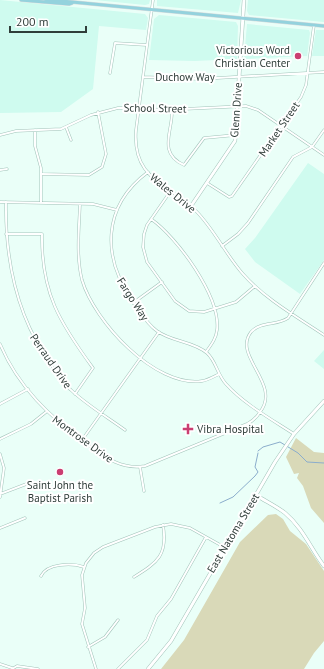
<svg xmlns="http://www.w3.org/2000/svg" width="324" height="669" viewBox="0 0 324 669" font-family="'PT Sans',sans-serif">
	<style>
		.built { fill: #cffbef }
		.green { fill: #d9d9b8 }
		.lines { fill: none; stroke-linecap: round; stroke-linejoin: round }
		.stream { stroke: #8badcc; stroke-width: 1 }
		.street-casing { stroke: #a1c3b9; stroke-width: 3 }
		.secondary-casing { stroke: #a1c3b9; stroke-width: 4 }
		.primary-casing { stroke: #dadcdc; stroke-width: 4 }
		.street { stroke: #fff; stroke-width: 2 }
		.secondary { stroke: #fff; stroke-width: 3 }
		.primary { stroke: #94d2dd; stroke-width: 3 }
		.poi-dot { fill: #ca3e71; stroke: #fff; stroke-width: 1.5 }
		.labels { text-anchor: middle; stroke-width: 4; stroke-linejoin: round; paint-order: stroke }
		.poi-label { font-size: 11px; fill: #303e3a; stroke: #fff; text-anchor: end }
		.street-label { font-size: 11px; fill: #303e3a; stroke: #fff }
	</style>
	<rect width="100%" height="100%" fill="#eafff8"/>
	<path class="built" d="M0 0 145 14 148 18 146 30 99 26 93 89 61 112 0 113Z
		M95 0H150L149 4 145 5Z
		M157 0H241L238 13 157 6Z
		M248 0H324V22L249 15 247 11Z
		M159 15 236 22 238 26 237 59 195 61 149 60 154 19Z
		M247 24 309 30 310 33 307 56 244 59Z
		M316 30H324V56H312Z
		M308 163 324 174V260L300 294 255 262 245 249 255 238Z
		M324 350V369L314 361Z"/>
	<path class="green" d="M296 438 314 452 324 453V523L311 508 303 486 297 478 299 473 294 474 286 457Z
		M276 514 283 519 290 531 306 544 324 571V641L314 653 304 669H161L184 640 240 542 268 515Z"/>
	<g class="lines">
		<path class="stream" d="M258 451 263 447 280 442 298 453 307 462 324 463
			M220 503 233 497 255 476 258 472 255 467 258 453"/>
		<defs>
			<path id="street" d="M153 0 136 130C132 180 168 183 196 211 214 229 226 255 243 274 265 299 297 317 324 335
				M110 73 115 43 147 45
				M143 77 200 79 324 72
				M172 110C173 131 157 153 184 165L204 138 236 135
				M66 127 71 140
				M35 130V146L41 168V203
				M0 135 16 131 61 129 91 115 118 108H139L163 110 246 106 258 110 324 155
				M0 170 7 169
				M148 172C101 207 102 259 134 303 141 313 147 324 157 331 172 342 193 341 207 353 216 361 217 374 226 384 244 404 271 419 294 434
				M42 174 89 175 102 167 106 154 98 112
				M207 183 229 197 232 196 301 97 306 85 314 25
				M170 192 147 225 144 234 143 247 147 262 175 301 189 311 204 312 236 302 255 286
				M0 202 93 204 117 210
				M6 202C5 261 17 318 52 366 58 374 63 384 71 390 87 405 107 417 125 430
				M80 204C79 229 76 256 82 280 94 321 155 388 202 381 208 380 213 377 219 374
				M151 219C177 237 221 297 217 330 216 339 211 345 206 352
				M6 234H42C41 293 60 323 93 368L75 394
				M222 246 238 234 248 223 293 157 312 147 324 130
				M133 303 162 282
				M0 344C18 387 50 417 87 444 105 457 121 470 145 466L247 424C253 421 257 417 260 412 282 384 232 356 251 332 261 321 277 326 288 318L324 263
				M0 404 28 389
				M0 439 31 424 46 412
				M82 440 159 332
				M0 454 4 468 0 497
				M140 467 144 491
				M0 494 29 483
				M0 528 25 518
				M41 576C47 563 72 563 84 567
				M134 577C158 562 168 555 163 525
				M88 647 105 637 118 620
				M0 664 12 668
				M12 669 17 666 38 669
				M96 669 82 624 85 608 82 575 86 563 94 553 103 547 155 527 171 524 190 528 224 547
				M118 669 147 640 157 616 171 599 206 537"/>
			<path id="secondary" d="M191 206 235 141 244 0
				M256 495C265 501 276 506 285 513 303 528 311 549 324 566
				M148 669 171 641 275 462 294 434 324 401"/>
			<path id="primary" d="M21 0 69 4 72 3
				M44 2 51 0 324 26"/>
		</defs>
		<use href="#street" class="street-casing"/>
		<use href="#secondary" class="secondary-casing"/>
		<use href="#primary" class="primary-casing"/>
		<use href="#street" class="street"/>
		<use href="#secondary" class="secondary"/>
		<use href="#primary" class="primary"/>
	</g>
	<g class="poi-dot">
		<circle cx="298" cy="56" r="4"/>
		<path d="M186 423h4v4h4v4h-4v4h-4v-4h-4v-4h4z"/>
		<circle cx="60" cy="472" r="4"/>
	</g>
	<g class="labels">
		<g class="poi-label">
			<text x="290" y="54">Victorious Word<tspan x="290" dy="13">Christian Center</tspan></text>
			<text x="197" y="433" text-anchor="start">Vibra Hospital</text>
			<text x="60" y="489" text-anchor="middle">Saint John the<tspan x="60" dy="13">Baptist Parish</tspan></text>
		</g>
		<g class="street-label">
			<text x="185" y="81">Duchow Way</text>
			<text transform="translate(155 108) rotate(1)" y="4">School Street</text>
			<text transform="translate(236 110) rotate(-86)" y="4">Glenn Drive</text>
			<text transform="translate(279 129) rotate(-56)" y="4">Market Street</text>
			<text transform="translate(173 193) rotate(39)" y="4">Wales Drive</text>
			<text transform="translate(133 299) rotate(57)" y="4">Fargo Way</text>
			<text transform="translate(51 361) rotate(55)" y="4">Perraud Drive</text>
			<text transform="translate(83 439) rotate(36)" y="4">Montrose Drive</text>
			<text transform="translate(233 533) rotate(-59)" y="4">East Natoma Street</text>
		</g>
	</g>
	<path d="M10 26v6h76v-6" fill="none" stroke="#303e3a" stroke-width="2"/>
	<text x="16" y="26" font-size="12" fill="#303e3a" stroke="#ffffff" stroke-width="3" paint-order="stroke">200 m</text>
</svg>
